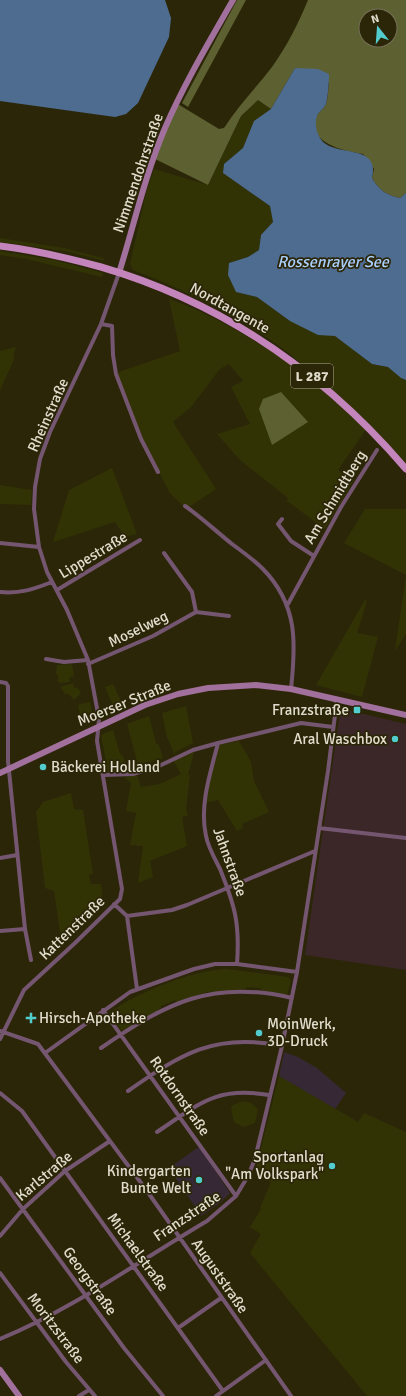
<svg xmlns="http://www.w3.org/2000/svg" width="406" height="1396" viewBox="0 0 406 1396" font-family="Signika,sans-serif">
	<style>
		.commercial { fill: #3b2727 }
		.education { fill: #362834 }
		.green { fill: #313305 }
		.forest { fill: #5d6031; fill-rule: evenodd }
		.water { fill: #4e6c90 }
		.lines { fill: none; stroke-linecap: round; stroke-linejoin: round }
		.street { stroke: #755671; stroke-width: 4 }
		.secondary { stroke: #a2709c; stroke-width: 6 }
		.primary { stroke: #c485bd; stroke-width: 7 }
		.poi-dot { fill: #52cdce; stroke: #2c2609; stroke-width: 1.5 }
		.labels { text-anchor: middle; stroke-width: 3.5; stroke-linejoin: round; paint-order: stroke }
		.shield { fill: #2c2609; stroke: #aaa692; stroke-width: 1 }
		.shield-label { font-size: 14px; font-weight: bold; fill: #e0ddcc }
		.street-label { font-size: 15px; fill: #e0ddcc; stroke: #2c2609 }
		.poi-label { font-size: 15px; fill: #e0ddcc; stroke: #2c2609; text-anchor: end }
		.water-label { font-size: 16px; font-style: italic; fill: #a8cffe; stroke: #2c2609 }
	</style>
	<rect width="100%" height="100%" fill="#2c2609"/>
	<path class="commercial" d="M343 709 406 724V970L305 955 340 713Z"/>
	<path class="education" d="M284 1052 298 1057 317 1068 346 1093 335 1109 279 1076Z
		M197 1148H200L230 1193 220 1203 201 1216 169 1168Z"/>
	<path class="green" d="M258 100 271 109 254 121 243 148 224 164 223 173 270 206 273 222 261 235 259 250 248 257 229 263 237 292 257 297 290 321 336 336 372 364 388 367 401 378 406 380V469L367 428 338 470 354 480 325 529 287 501 288 498 240 460 217 434 250 424 231 387 243 381 229 364 220 369 191 407 173 422 216 489 186 509 170 493 143 443 116 373 180 351 169 299C222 317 268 350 316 379 305 368 294 356 282 348 236 315 185 290 133 270L130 264 147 189 154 169 208 185 241 116Z
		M0 238 64 248 103 258 105 261 65 251 0 242Z
		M0 251 54 260 103 273 102 277 26 259 0 255Z
		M16 347 13 357H15L0 390V351Z
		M112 468 137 534 125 537 115 522 53 542 69 490Z
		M0 485 32 490 31 505 0 504Z
		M365 509H406V634L395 651 406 575 344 543Z
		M365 600 367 601 357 633 378 637 362 697 316 685Z
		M72 664 74 676 69 678 70 682 60 683 57 680 59 678 56 673 57 665Z
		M73 683 74 688 77 687 81 693 75 699H73L69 694H65L60 687Z
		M113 684 123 706 115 710 105 687Z
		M90 702 93 715 82 721 78 706 80 704Z
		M186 706 193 743 175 752 176 758 195 749 188 775H190L186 809 188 816 182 817 187 846 150 861 153 877 138 883 143 846 130 845 136 813 126 811 131 783 124 777 137 775 141 787 160 784 181 774 173 760 176 758 167 737 162 713Z
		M149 716 156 743 159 745 163 758 138 765 127 724Z
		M113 730 120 754 123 756 128 774 108 773 101 735Z
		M239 741 251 762 254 781 269 812 242 824 243 828 237 831 218 800 205 803 218 745Z
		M71 793 74 809 83 810 93 874 89 875 91 884H101L103 905 61 939 54 891 45 888 36 812 43 802Z
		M226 969 288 977 291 981 287 995 261 990V988L247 987 246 989 208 992 176 1002 175 1000 161 1006V1008L124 1031 121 1030 109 1013C138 992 190 971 226 969Z
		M279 1076 358 1122 364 1113 406 1132V1396H367L250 1253 261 1234 250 1227 261 1209 260 1208 271 1182 255 1172Z
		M243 1101 251 1103 258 1109 255 1123 243 1127 234 1122 231 1108 233 1105Z"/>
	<path class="forest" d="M237 0H246L188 107 182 103Z
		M308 0H406V193L400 198C386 195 379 190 372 178L374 169 363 154C345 151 307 144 316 117 318 112 324 109 326 104 328 98 328 90 329 83L295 68 271 109 258 100 241 116 208 185 153 158 176 103 219 129 224 128C238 106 256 88 272 67 287 46 298 24 308 0ZM366 16H390V40H366Z
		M281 392 308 422 272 445 259 409 263 399Z"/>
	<path class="water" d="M0 0H165L171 18 169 37 138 103 126 114 115 117 0 101Z
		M295 68 318 69 329 74C329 82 328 96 326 104 324 109 318 112 317 116 314 124 317 136 323 142 340 157 380 144 372 178 379 190 386 195 400 198L406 193V380L401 378 388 367 372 364 335 336 318 335 290 321 257 297 236 292 228 275 229 263 248 257 259 250 261 235 273 222 270 206 223 173 224 164 243 148 254 121 271 109Z"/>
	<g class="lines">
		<path class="street" d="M101 324 112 326 113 355 116 374 141 439 158 472
			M185 506C201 517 217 532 232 544 243 552 254 560 263 569 298 605 296 643 291 689
			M282 519 278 524 291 541 314 556
			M0 543 39 547
			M164 553 192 592 196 612
			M57 590 140 540
			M0 592C20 594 34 589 52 582
			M288 604 341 507 377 450
			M46 659 64 662 88 660
			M88 664 153 636 196 612 229 616
			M0 682 6 683 8 686V761L25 929 31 960
			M104 775 133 774 159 766 193 750 218 743
			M319 828 406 838
			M0 858 17 855
			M114 904 127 916 137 989
			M127 916 172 910 187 905 315 851
			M0 931 25 929
			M237 964C240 924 235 906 220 869 215 859 208 847 206 836 199 805 211 771 218 743L301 723 333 727
			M103 1010 236 1196
			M0 1031 38 1044 147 1191 291 1396
			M0 1039 24 990 75 943 120 899 122 889 97 741 99 719 88 660 67 610 47 572 39 547 34 509 35 487 40 459 50 432 101 324 119 273
			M101 1048C166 1003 212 979 292 998
			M45 1053 130 992 194 969 215 964H237L297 972
			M128 1091C181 1054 215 1032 282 1046
			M0 1093 22 1111 223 1391
			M157 1132C199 1104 216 1086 269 1095
			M0 1178 124 1348 163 1396
			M0 1236 23 1209 65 1171 110 1141
			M0 1273 66 1362 95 1396
			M178 1328 221 1298
			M0 1339C73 1309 139 1261 207 1221L236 1196 248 1176 255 1159 282 1046 297 972 328 771 337 699
			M79 1396 89 1390
			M216 1396 266 1360"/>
		<path class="secondary" d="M119 273C134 225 145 175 165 128 184 84 209 42 233 0
			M0 773 145 705 178 694 208 688 256 685 291 689 406 715
			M0 1370 19 1396"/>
		<path class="primary" d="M0 246C34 250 68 258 101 267 224 303 323 372 406 469"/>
	</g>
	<g class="poi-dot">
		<rect x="353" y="706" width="8" height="8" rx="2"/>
		<circle cx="395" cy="739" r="4"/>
		<circle cx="43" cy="767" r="4"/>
		<path d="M29 1012h4v4h4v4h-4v4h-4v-4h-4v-4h4z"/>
		<circle cx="259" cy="1033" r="4"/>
		<circle cx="332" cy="1166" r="4"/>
		<circle cx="199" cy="1180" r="4"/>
	</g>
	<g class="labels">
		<rect class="shield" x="291" y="364" width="42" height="24" rx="3"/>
		<g class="shield-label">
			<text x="312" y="381">L 287</text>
		</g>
		<g class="street-label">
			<text transform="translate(138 173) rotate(-71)" y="5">Nimmendohrstraße</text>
			<text transform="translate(230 308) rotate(29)" y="5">Nordtangente</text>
			<text transform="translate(48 415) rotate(-66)" y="5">Rheinstraße</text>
			<text transform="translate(335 497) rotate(-59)" y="5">Am Schmidtberg</text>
			<text transform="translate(93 555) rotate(-31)" y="5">Lippestraße</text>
			<text transform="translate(138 629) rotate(-26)" y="5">Moselweg</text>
			<text transform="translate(124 703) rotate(-22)" y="5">Moerser Straße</text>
			<text transform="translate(230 862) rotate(70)" y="5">Jahnstraße</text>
			<text transform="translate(72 928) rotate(-44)" y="5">Kattenstraße</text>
			<text transform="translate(180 1096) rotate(55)" y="5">Rotdornstraße</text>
			<text transform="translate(44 1176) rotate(-40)" y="5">Karlstraße</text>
			<text transform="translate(187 1216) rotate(-34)" y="5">Franzstraße</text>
			<text transform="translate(138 1252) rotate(54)" y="5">Michaelstraße</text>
			<text transform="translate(220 1276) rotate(55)" y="5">Auguststraße</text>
			<text transform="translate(90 1281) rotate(54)" y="5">Georgstraße</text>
			<text transform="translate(56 1328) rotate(53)" y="5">Moritzstraße</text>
		</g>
		<g class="poi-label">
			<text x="349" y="715">Franzstraße</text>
			<text x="387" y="744">Aral Waschbox</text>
			<text x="51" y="772" text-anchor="start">Bäckerei Holland</text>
			<text x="39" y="1023" text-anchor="start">Hirsch-Apotheke</text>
			<text x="267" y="1029" text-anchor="start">MoinWerk,<tspan x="267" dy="17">3D-Druck</tspan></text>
			<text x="324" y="1162">Sportanlag<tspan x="324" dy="17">"Am Volkspark"</tspan></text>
			<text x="191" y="1176">Kindergarten<tspan x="191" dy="17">Bunte Welt</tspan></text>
		</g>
		<g class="water-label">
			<text x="333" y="267">Rossenrayer See</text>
		</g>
	</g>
	<g transform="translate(378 28) rotate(343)"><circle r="19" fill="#2c2609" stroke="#746f57"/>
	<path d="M0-3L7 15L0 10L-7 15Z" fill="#52cdce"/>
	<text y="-6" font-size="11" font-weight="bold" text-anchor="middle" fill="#e0ddcc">N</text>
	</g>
</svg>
